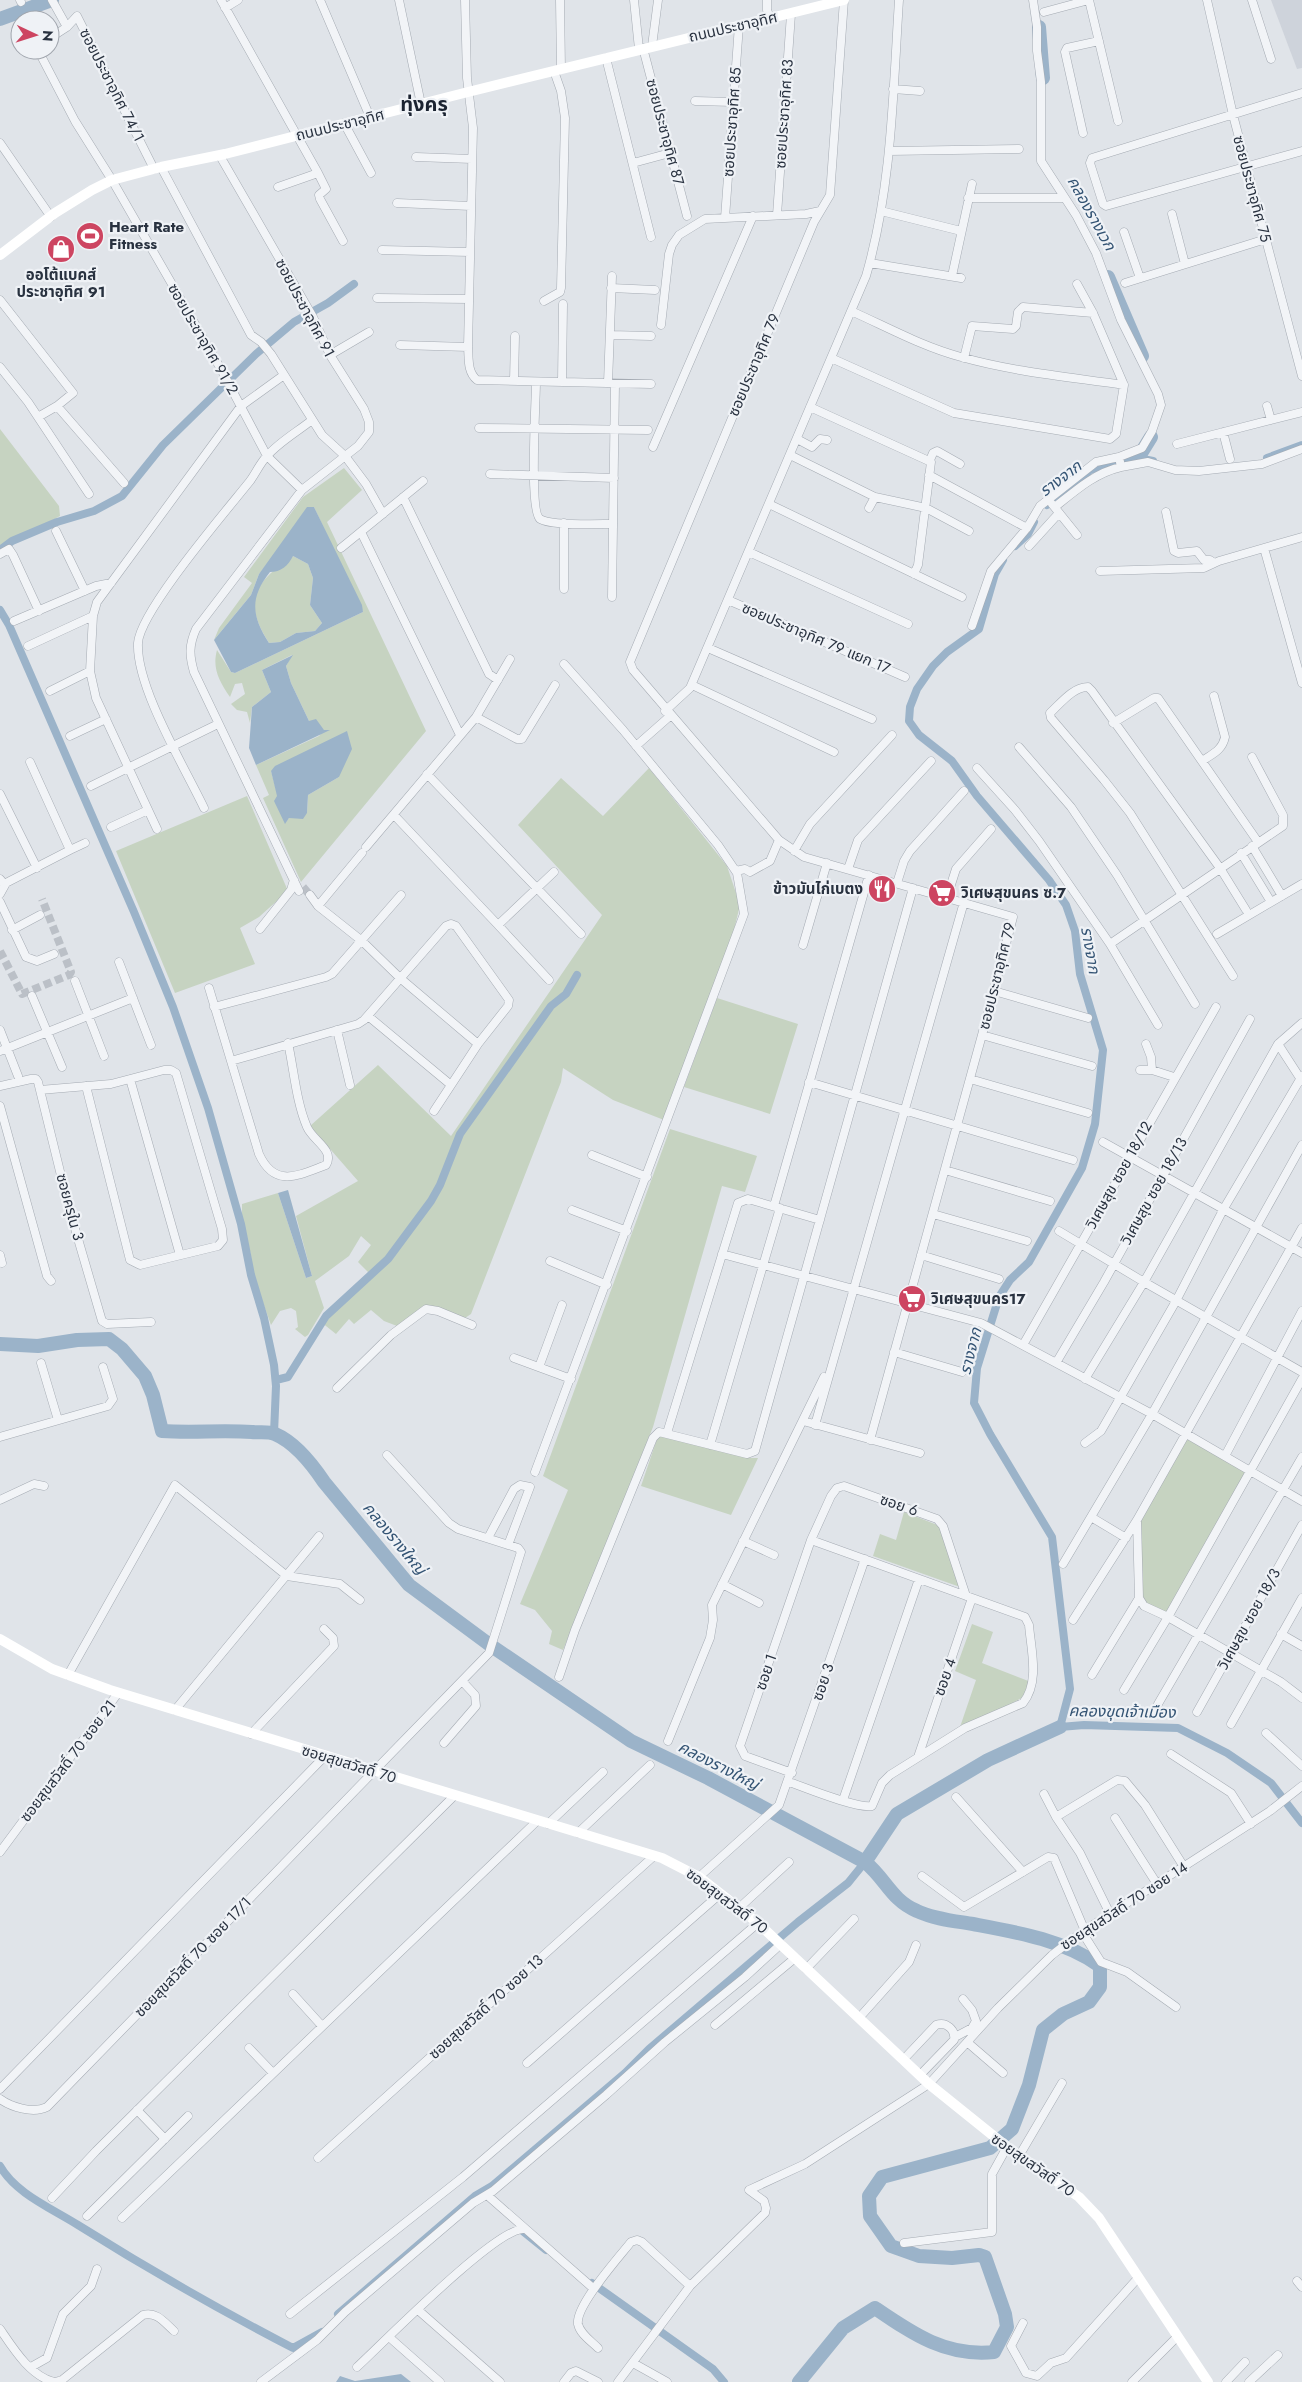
<svg xmlns="http://www.w3.org/2000/svg" width="1302" height="2382" viewBox="0 0 1302 2382" font-family="Jost,'Noto Sans Thai',sans-serif">
	<style>
		.built { fill: #ced3db }
		.green { fill: #c6d3c1; fill-rule: evenodd }
		.water { fill: #9bb3c9; fill-rule: evenodd }
		.lines { fill: none; stroke-linecap: round; stroke-linejoin: round }
		.canal { stroke: #9bb3c9; stroke-width: 8 }
		.river { stroke: #9bb3c9; stroke-width: 14 }
		.street-tunnel { stroke: #bbc0c7; stroke-width: 8; stroke-dasharray: 8 4; stroke-linecap: butt }
		.street-casing { stroke: #a5abb3; stroke-width: 9 }
		.street { stroke: #f2f4f7; stroke-width: 8 }
		.secondary { stroke: #fff; stroke-width: 10 }
		.labels { text-anchor: middle; stroke-width: 4.5; stroke-linejoin: round; paint-order: stroke }
		.street-label { font-size: 15px; fill: #293240; stroke: #eff2f6 }
		.poi-label { font-size: 15px; font-weight: bold; fill: #293240; stroke: #eff2f6; text-anchor: start }
		.water-label { font-size: 16px; font-style: italic; fill: #335373; stroke: #eff2f6 }
		.district-label { font-size: 20px; font-weight: bold; fill: #1b2331; stroke: #eff2f6 }
	</style>
	<rect width="100%" height="100%" fill="#e0e4e9"/>
	<path class="built" d="M1271 0H1302V68L1297 69Z"/>
	<path class="green" d="M0 429 59 506 60 516 0 548Z
		M344 468 362 490 327 522 426 731 301 882 263 798 269 795 256 765 319 736 324 730 309 721 291 683 286 666 292 655 262 670 271 692 252 707 250 723 247 712 237 710 231 704 245 694 242 683 235 684 230 697C219 681 212 668 217 650L231 672 235 673 363 612 314 507 259 574 251 595 214 640 219 628 252 583 244 577 303 497ZM271 771 339 777 308 795 307 813 289 818 285 823Z
		M293 556 308 564 313 578 310 605 322 623 315 631 296 633 280 642 269 643C242 600 254 583 293 556Z
		M649 768 727 866 740 905 734 930 664 1120 613 1100 563 1068 561 1082 471 1314 465 1318 418 1311 397 1326 384 1321 371 1310 354 1324 349 1319 336 1334 321 1322 332 1307 369 1273 358 1262 371 1245 361 1236 349 1256 315 1281 324 1308 308 1335 305 1337 295 1329 298 1327 296 1311 291 1308 280 1311 271 1325 252 1272 251 1255 242 1220V1204L278 1193 306 1278 312 1276 296 1216 358 1181 310 1126 378 1065 451 1136 602 915 518 825 561 778 603 816Z
		M247 796 288 891 259 917 240 928 255 964 175 993 116 851Z
		M717 998 798 1024 770 1114 684 1087Z
		M670 1129 757 1156 745 1192 722 1186 653 1427 563 1650 549 1644 552 1631 535 1610 520 1604 568 1490 543 1476Z
		M1186 1434 1251 1471 1168 1617 1139 1598 1137 1520Z
		M663 1435 747 1458H758L731 1515 641 1486 657 1439Z
		M904 1512 940 1526 960 1587 873 1556 880 1534 896 1540Z
		M972 1624 993 1632 982 1663 1031 1682 1027 1695 996 1712 960 1727 976 1680 955 1671Z"/>
	<path class="water" d="M307 507H314L362 605 363 612 235 673 231 672 214 640 251 595 259 574ZM293 556 308 564 313 578 310 605 322 623 315 631 296 633 280 642 269 643C252 617 249 598 270 572 281 572 288 566 293 556Z
		M293 655 286 666 291 683 309 721 316 719 324 730H330L256 765 249 748 252 707 271 692 262 670Z
		M347 731 352 749 339 777 308 795 307 813 303 819 289 818 285 824 274 801 277 796 271 771 275 766Z
		M288 1190 312 1276 306 1278 278 1193Z
		M401 2374 411 2382H336L340 2376 355 2381Z"/>
	<g class="lines">
		<path class="canal" d="M1267 458 1302 445
			M1047 505 1069 490 1090 470 1138 458 1153 461
			M1015 546 1028 534 1034 522
			M0 550 12 541 57 522 94 511 122 496 163 445 256 354 294 322 328 303 354 284
			M1003 560 995 574 979 629 947 652 933 666 917 689 910 707 909 721 919 735 952 761 977 796 1049 880 1066 905 1075 931 1080 974 1103 1050 1095 1124 1082 1168 1029 1262 1010 1280 999 1297 977 1368 974 1403 990 1434 1052 1537 1070 1689 1060 1727 1084 1725 1178 1728 1227 1753 1271 1783 1302 1823
			M0 610 9 625 134 912 173 1007 208 1108 241 1224 251 1275 264 1318 274 1365 276 1386 274 1433
			M276 1380 288 1377 326 1316 388 1259 431 1201 440 1185 460 1134 551 1006 566 994 577 975
			M0 2166C15 2193 51 2208 78 2225 148 2269 220 2310 293 2348L322 2332
			M520 2229 546 2250
			M592 2283 713 2369 724 2382
			M338 2314 475 2196 492 2186 625 2073 649 2049 798 1922 848 1883 865 1862"/>
		<path class="river" d="M0 19 52 0
			M1039 27 1043 78
			M1108 277 1142 356
			M1138 458 1151 437
			M0 1344 38 1346 77 1340 109 1339 122 1349 145 1376 153 1395 162 1431C192 1433 222 1430 252 1432 258 1433 268 1431 275 1434 296 1443 312 1464 324 1482L409 1585 490 1645 631 1741 708 1778 865 1862C886 1879 891 1900 917 1911 934 1919 955 1921 973 1924 1016 1932 1064 1940 1100 1966V1987L1089 2002 1063 2014 1043 2030 1029 2085 1012 2129 990 2148 882 2177 869 2196 870 2216 891 2246 919 2256 952 2258 979 2255 985 2257 1005 2314 1007 2327 994 2352C946 2357 913 2334 875 2308L843 2328 799 2382
			M865 1862 897 1814 988 1760 1060 1727"/>
		<path class="street-tunnel" d="M303 887 310 895
			M0 951 22 994 69 975 71 972 42 899"/>
		<defs>
			<path id="street" d="M20 0 21 2
				M52 0 67 27 77 16 154 169
				M221 0 318 173 326 189 319 195 320 199 343 241
				M320 0 370 117
				M399 0 421 104
				M465 0 467 78 473 128 468 347C469 358 467 372 477 380L651 384
				M560 0 561 69
				M634 0 639 49
				M767 0V10L770 18
				M844 0 830 195 814 222 630 662 633 670 779 840 804 857 1013 917 982 1035 870 1440
				M1089 0 1118 121
				M1207 0 1233 115 1302 376
				M1252 0 1271 59
				M225 8 238 0
				M1044 12 1089 0
				M50 38 67 27
				M652 46 658 0
				M643 48 687 216
				M38 50 75 121 112 180 222 371 267 456 302 490
				M606 58 651 237
				M893 89 920 91
				M1302 93 1092 158 1090 163 1103 204 1106 206 1302 151
				M695 101 733 102
				M344 123 371 173
				M1083 133 1065 52 1067 48 1099 41
				M0 143 51 217
				M889 151 1019 149
				M220 156 313 317 330 355 364 409 369 422V432L358 446 302 490 196 629C189 645 189 655 194 672L299 891
				M416 157 472 159
				M633 163 670 153
				M161 167 251 335 261 342 271 354 322 435 345 456 366 484 383 514
				M278 187 318 173
				M968 198H1063
				M397 203 471 206
				M881 211 961 231
				M1172 214 1185 264
				M777 215 791 14
				M725 218 739 25
				M1124 232 1140 278
				M382 250 470 252
				M870 263 961 278
				M952 276 972 184
				M1125 283 1266 239
				M611 288 655 290
				M377 298 469 299
				M0 300 73 393 57 406 38 417
				M544 301 560 292 561 288 565 118 561 91 554 71
				M851 311C887 327 923 347 961 357 1014 372 1070 377 1124 385
				M661 325 669 254 672 245 679 235 705 219 806 214 820 211
				M610 335 651 336
				M400 345 468 347
				M330 355 369 332
				M831 358 954 413 1110 439 1116 434 1124 385 1093 313 1077 284
				M964 358 972 326 1013 329 1016 326 1018 312 1023 307 1093 313
				M0 367 28 402 89 494
				M514 381 515 336
				M536 382C536 401 529 511 540 519 551 526 598 524 613 524
				M562 382 563 304
				M608 383 612 276
				M57 406 124 483
				M1267 406 1271 420
				M810 407 931 462 918 565 914 574
				M479 428 648 430
				M1223 432 1230 459
				M797 439 812 447 820 439 827 440
				M1177 444 1302 412
				M653 447 753 216
				M790 455 875 497 926 508 969 531
				M1119 457 1121 467 1148 462 1175 470 1199 471 1262 464 1302 449
				M930 460 933 453 937 451 960 464
				M490 474 614 478
				M929 475 1027 528
				M403 497 489 674 498 680
				M769 504 962 597
				M1052 504 1077 535
				M1055 507C1076 490 1095 473 1121 467
				M869 508 875 497
				M1166 512 1174 551 1178 553 1197 551 1204 560H1210L1214 563
				M564 523V589
				M56 531 85 591
				M361 532 460 735
				M1029 546 1059 513
				M341 548 423 481
				M1264 548 1302 683
				M749 552 908 624
				M0 554 9 549 13 555 39 611
				M1100 571 1204 568 1219 561 1302 537
				M612 597 615 384
				M728 600 905 677
				M14 621 96 586 111 583
				M972 626 991 571 1027 528 1040 506 1096 462 1119 457 1142 448 1152 431 1161 405 1158 394 1121 320 1096 253 1076 215 1041 161V82L1037 51V27L1033 0
				M28 646 93 616
				M708 648 872 719
				M692 685 834 752
				M50 691 90 671
				M665 711 690 688 866 276C892 187 893 92 899 0
				M476 717 517 739H522L555 685
				M1113 723 1154 698H1158L1258 842
				M70 736 106 719
				M636 746 670 716
				M1019 747 1071 807 1117 875 1195 1004
				M1202 761C1212 754 1222 751 1225 737L1214 696
				M977 768 1015 810 1039 841 1110 944
				M427 774 581 934
				M91 786 218 724
				M0 794 37 868
				M204 808C184 766 136 687 138 643 140 611 227 510 250 481 256 473 260 463 267 456 279 442 297 432 312 420
				M394 815 498 925 554 872
				M111 827 148 810
				M157 829 96 698 90 671 93 616 97 602 241 406 284 375
				M1252 846 1282 896
				M366 847 476 717 510 659
				M70 850 85 843
				M794 851 810 824 892 735
				M1241 853 1271 902
				M848 869 858 840 931 761
				M736 871 745 869 750 872 770 861 779 840
				M0 879 5 885 0 894
				M897 883 904 861 910 851 964 791
				M4 884 70 850 30 762
				M310 895 318 906 362 941 400 978 478 1044
				M947 897 956 869 991 829
				M0 902 26 957 37 961 54 954
				M318 906 362 853
				M498 925 549 980
				M260 929 291 890 294 880
				M12 930 40 915
				M1217 934 1302 884
				M803 945 827 863
				M119 962 151 1045
				M1233 976 1130 813 1104 780 1051 718 1050 713C1061 703 1073 687 1088 687L1092 691 1220 868 1246 910
				M75 981 104 1056
				M209 988 259 1154C275 1189 299 1175 326 1165 335 1150 313 1141 307 1127 296 1101 294 1070 288 1043
				M994 991 1088 1018
				M32 996 62 1067
				M214 1007 326 977 332 974 401 895
				M368 1016 451 1085
				M1158 1025 1110 944 1283 826V815L1252 757
				M0 1030 18 1076
				M337 1030 350 1085
				M982 1035 1092 1066
				M1146 1044 1151 1057 1152 1070
				M0 1051 133 998
				M231 1061 358 1024 364 1020 446 926 451 924 456 926 509 1000 508 1006 478 1044 434 1111
				M1140 1070H1152L1174 1077
				M130 1079 180 1255
				M970 1079 1088 1113
				M1302 1081 1278 1044 1302 1023
				M809 1082 1073 1160
				M0 1086 31 1079H36L38 1082 69 1208 102 1321 107 1324 151 1322
				M40 1090 111 1084 164 1070H171L176 1073 222 1229 223 1240 218 1246 140 1265 130 1260 86 1086
				M0 1106 47 1276 51 1281
				M1103 1142 1302 1253
				M592 1155 647 1177
				M945 1170 1050 1201
				M774 1206 869 875
				M572 1210 627 1231
				M933 1214 1027 1241
				M1302 1228 1137 1520 1139 1598 1144 1606 1168 1617 1281 1682 1302 1698
				M1059 1231 1144 1282 1302 1372
				M722 1254 981 1323 1152 1414 1302 1501
				M0 1255 2 1263
				M921 1255 999 1279
				M550 1261 607 1285
				M1023 1345 1216 1007
				M894 1352 962 1372
				M514 1358 571 1379
				M41 1363 58 1420
				M1056 1363 1104 1282 1250 1019
				M539 1367 562 1305
				M1085 1379 1144 1282 1278 1044
				M337 1388 391 1335 426 1309 438 1311 472 1325
				M803 1421 920 1453
				M815 1425 964 902
				M667 1433 738 1203 748 1199 820 1220
				M0 1437 108 1406 113 1399 103 1367
				M1085 1443 1101 1431 1176 1301 1223 1210 1302 1076
				M710 1445 780 1208
				M1225 1456 1302 1311
				M535 1472 744 914 737 873 718 845 623 730 564 664
				M0 1500 34 1484 44 1486
				M1091 1517 1126 1538
				M488 1538 514 1489 520 1485 530 1487 508 1545
				M743 1541 774 1555
				M1063 1564 1152 1414 1302 1145
				M722 1584 759 1603
				M1073 1620 1137 1520
				M1281 1634 1302 1646
				M68 1675 175 1485 287 1576 340 1584 360 1600
				M1092 1675 1139 1598
				M559 1677 575 1630 653 1438 659 1432 747 1454 755 1451 913 888
				M1124 1690 1168 1617 1302 1379
				M1158 1704 1302 1457
				M175 1710 319 1536
				M1197 1712 1302 1525
				M1231 1724 1302 1598
				M1266 1733 1302 1766
				M251 1734 334 1646 333 1638 324 1629
				M668 1741 710 1638 713 1620 712 1605 824 1377
				M444 1743 476 1706 475 1695 462 1681
				M1171 1754 1231 1793 1251 1824
				M918 1757 972 1598
				M792 1773 745 1756 740 1746 811 1540 831 1496 837 1488 844 1486 937 1519 943 1526 966 1596
				M789 1782C806 1788 857 1809 872 1806L882 1783 890 1775 965 1728 1023 1703C1040 1682 1031 1650 1029 1625L1025 1617 811 1540
				M1044 1794 1056 1817 1080 1853 1110 1914
				M956 1797 1023 1872
				M843 1800 919 1579
				M1056 1817 1117 1780 1125 1781 1145 1805 1184 1867
				M1115 1818 1157 1884
				M548 1824 603 1772
				M578 1833 650 1765
				M0 1852 118 1693
				M922 1876 964 1907 1048 1857 1054 1858 1085 1931
				M699 1877 779 1805 865 1559
				M739 1908 789 1862
				M1082 1932 1101 1962 1127 1972 1176 2007
				M806 1969 854 1919
				M293 1994 322 2026
				M859 2018 909 1962 916 1945
				M715 2025 795 1958
				M955 2037 972 2028 976 2021 972 2010 963 1999
				M967 2042 1003 2073
				M249 2048 273 2073
				M903 2060 936 2025C946 2021 956 2030 954 2040L920 2075
				M527 2063 720 1894
				M0 2089 324 1757
				M0 2099C11 2107 33 2114 47 2107L489 1653 521 1552 518 1548 458 1529 449 1523 387 1455
				M137 2110 165 2139
				M1019 2156 1062 2083
				M318 2158 654 1856
				M487 2195 594 2289
				M52 2198 96 2151 454 1796
				M87 2216 188 2116
				M122 2218 537 1821
				M904 2243 992 2232V2174L1007 2147
				M1297 2281 1302 2287
				M418 2310 500 2382
				M290 2314 463 2177 758 1923
				M1023 2323 1011 2346 1026 2373 1037 2376 1051 2363 1066 2358 1138 2278
				M0 2329C13 2348 30 2376 54 2382
				M389 2337 440 2382
				M598 2348C591 2341 580 2334 578 2324 575 2306 619 2257 631 2242L637 2240 642 2242 690 2286
				M633 2363 667 2382
				M31 2367 47 2358 63 2314 91 2286 97 2269
				M357 2367C383 2343 497 2227 524 2229
				M55 2382 62 2380 143 2315C156 2311 164 2322 174 2331
				M261 2382 317 2340 345 2312 473 2203 493 2191 606 2095 665 2042 745 1977 781 1944
				M564 2382 571 2373 576 2371 598 2382
				M618 2382 690 2286 765 2213 766 2208 764 2201 749 2190 805 2164 929 2084 998 2008 1052 1955 1082 1932 1270 1811 1302 1786
				M1132 2382 1177 2337
				M1226 2382 1245 2362
				M1249 2382 1278 2355"/>
		</defs>
		<use href="#street" class="street-casing"/>
		<use href="#street" class="street"/>
		<path class="secondary" d="M0 255 55 213 92 190 112 180 161 167 225 154 468 92 844 0
			M0 1639 52 1669 110 1690 662 1858 699 1877 758 1923 929 2084 1006 2146 1079 2197 1099 2218 1208 2382"/>
	</g>
	<defs>
		<symbol id="stadium-disc" viewBox="-11 -11 22 22"><circle r="9.5" fill="#cd4561" stroke="#eff2f6"/><path d="M0-5a6.5 5 0 1 0 0 10a6.5 5 0 1 0 0-10ZM-3.5-1.8h7v3.6h-7Z" fill="#fff"/></symbol>
		<symbol id="shop-disc" viewBox="-11 -11 22 22"><circle r="9.5" fill="#cd4561" stroke="#eff2f6"/><path d="M-5-2.5h2.3a2.7 3.5 0 0 1 5.4 0H5L5.5 6h-11ZM-1.5-2.5h3a1.5 2.3 0 0 0-3 0Z" fill="#fff"/></symbol>
		<symbol id="restaurant-disc" viewBox="-11 -11 22 22"><circle r="9.5" fill="#cd4561" stroke="#eff2f6"/><path d="M-5-6h1v4h1v-4h1v4h1v-4h1v5L-1.5 .5V6h-2V.5L-5-1ZM5-6V6H3V1.5H1.5Q1.5-4 5-6Z" fill="#fff"/></symbol>
		<symbol id="supermarket-disc" viewBox="-11 -11 22 22"><circle r="9.5" fill="#cd4561" stroke="#eff2f6"/><path d="M-6-5.5h2.5l.6 2H6L4.5 2H-2.5L-4.4-4H-6ZM-1.5 3.2a1.3 1.3 0 1 0 .1 0ZM3 3.2a1.3 1.3 0 1 0 .1 0Z" fill="#fff"/></symbol>
	</defs>
	<g fill-rule="evenodd">
		<use href="#stadium-disc" x="74" y="220" width="32" height="32"/>
		<use href="#shop-disc" x="45" y="233" width="32" height="32"/>
		<use href="#restaurant-disc" x="866" y="873" width="32" height="32"/>
		<use href="#supermarket-disc" x="926" y="877" width="32" height="32"/>
		<use href="#supermarket-disc" x="896" y="1283" width="32" height="32"/>
	</g>
	<g class="labels">
		<g class="street-label">
			<text transform="translate(733 27) rotate(-13)" y="5">ถนนประชาอุทิศ</text>
			<text transform="translate(112 85) rotate(63)" y="5">ซอยประชาอุทิศ 74/1</text>
			<text transform="translate(784 114) rotate(-86)" y="5">ซอยประชาอุทิศ 83</text>
			<text transform="translate(732 122) rotate(-86)" y="5">ซอยประชาอุทิศ 85</text>
			<text transform="translate(340 125) rotate(-14)" y="5">ถนนประชาอุทิศ</text>
			<text transform="translate(665 132) rotate(75)" y="5">ซอยประชาอุทิศ 87</text>
			<text transform="translate(1252 189) rotate(75)" y="5">ซอยประชาอุทิศ 75</text>
			<text transform="translate(305 308) rotate(62)" y="5">ซอยประชาอุทิศ 91</text>
			<text transform="translate(203 339) rotate(60)" y="5">ซอยประชาอุทิศ 91/2</text>
			<text transform="translate(754 365) rotate(-67)" y="5">ซอยประชาอุทิศ 79</text>
			<text transform="translate(816 638) rotate(23)" y="5">ซอยประชาอุทิศ 79 แยก 17</text>
			<text transform="translate(997 976) rotate(-76)" y="5">ซอยประชาอุทิศ 79</text>
			<text transform="translate(1119 1175) rotate(-61)" y="5">วิเศษสุข ซอย 18/12</text>
			<text transform="translate(1154 1191) rotate(-61)" y="5">วิเศษสุข ซอย 18/13</text>
			<text transform="translate(70 1207) rotate(75)" y="5">ซอยครุใน 3</text>
			<text transform="translate(899 1505) rotate(19)" y="5">ซอย 6</text>
			<text transform="translate(1249 1619) rotate(-61)" y="5">วิเศษสุข ซอย 18/3</text>
			<text transform="translate(766 1672) rotate(-71)" y="5">ซอย 1</text>
			<text transform="translate(945 1677) rotate(-71)" y="5">ซอย 4</text>
			<text transform="translate(823 1682) rotate(-71)" y="5">ซอย 3</text>
			<text transform="translate(68 1761) rotate(-53)" y="5">ซอยสุขสวัสดิ์ 70 ซอย 21</text>
			<text transform="translate(349 1764) rotate(17)" y="5">ซอยสุขสวัสดิ์ 70</text>
			<text transform="translate(727 1901) rotate(37)" y="5">ซอยสุขสวัสดิ์ 70</text>
			<text transform="translate(1124 1906) rotate(-33)" y="5">ซอยสุขสวัสดิ์ 70 ซอย 14</text>
			<text transform="translate(193 1957) rotate(-46)" y="5">ซอยสุขสวัสดิ์ 70 ซอย 17/1</text>
			<text transform="translate(486 2007) rotate(-42)" y="5">ซอยสุขสวัสดิ์ 70 ซอย 13</text>
			<text transform="translate(1033 2165) rotate(35)" y="5">ซอยสุขสวัสดิ์ 70</text>
		</g>
		<g class="poi-label">
			<text x="109" y="232">Heart Rate<tspan x="109" dy="17">Fitness</tspan></text>
			<text x="61" y="280" text-anchor="middle">ออโต้แบคส์<tspan x="61" dy="17">ประชาอุทิศ 91</tspan></text>
			<text x="863" y="894" text-anchor="end">ข้าวมันไก่เบตง</text>
			<text x="961" y="898">วิเศษสุขนคร ซ.7</text>
			<text x="931" y="1304">วิเศษสุขนคร17</text>
		</g>
		<g class="water-label">
			<text transform="translate(1092 213) rotate(61)" y="6">คลองรางเวก</text>
			<text transform="translate(1060 478) rotate(-37)" y="6">รางจาก</text>
			<text transform="translate(1091 950) rotate(80)" y="6">รางจาก</text>
			<text transform="translate(970 1351) rotate(-76)" y="6">รางจาก</text>
			<text transform="translate(395 1538) rotate(50)" y="6">คลองรางใหญ่</text>
			<text transform="translate(1122 1711) rotate(1)" y="6">คลองขุดเจ้าเมือง</text>
			<text transform="translate(719 1765) rotate(27)" y="6">คลองรางใหญ่</text>
		</g>
		<g class="district-label">
			<text x="424" y="111">ทุ่งครุ</text>
		</g>
	</g>
	<g transform="translate(35 35) rotate(94)"><circle r="24" fill="#eff2f6" stroke="#a0a5ad"/>
	<path d="M0-4L9 19L0 12L-9 19Z" fill="#cd4561"/>
	<text y="-8" font-size="14" font-weight="bold" text-anchor="middle" fill="#293240">N</text>
	</g>
</svg>
